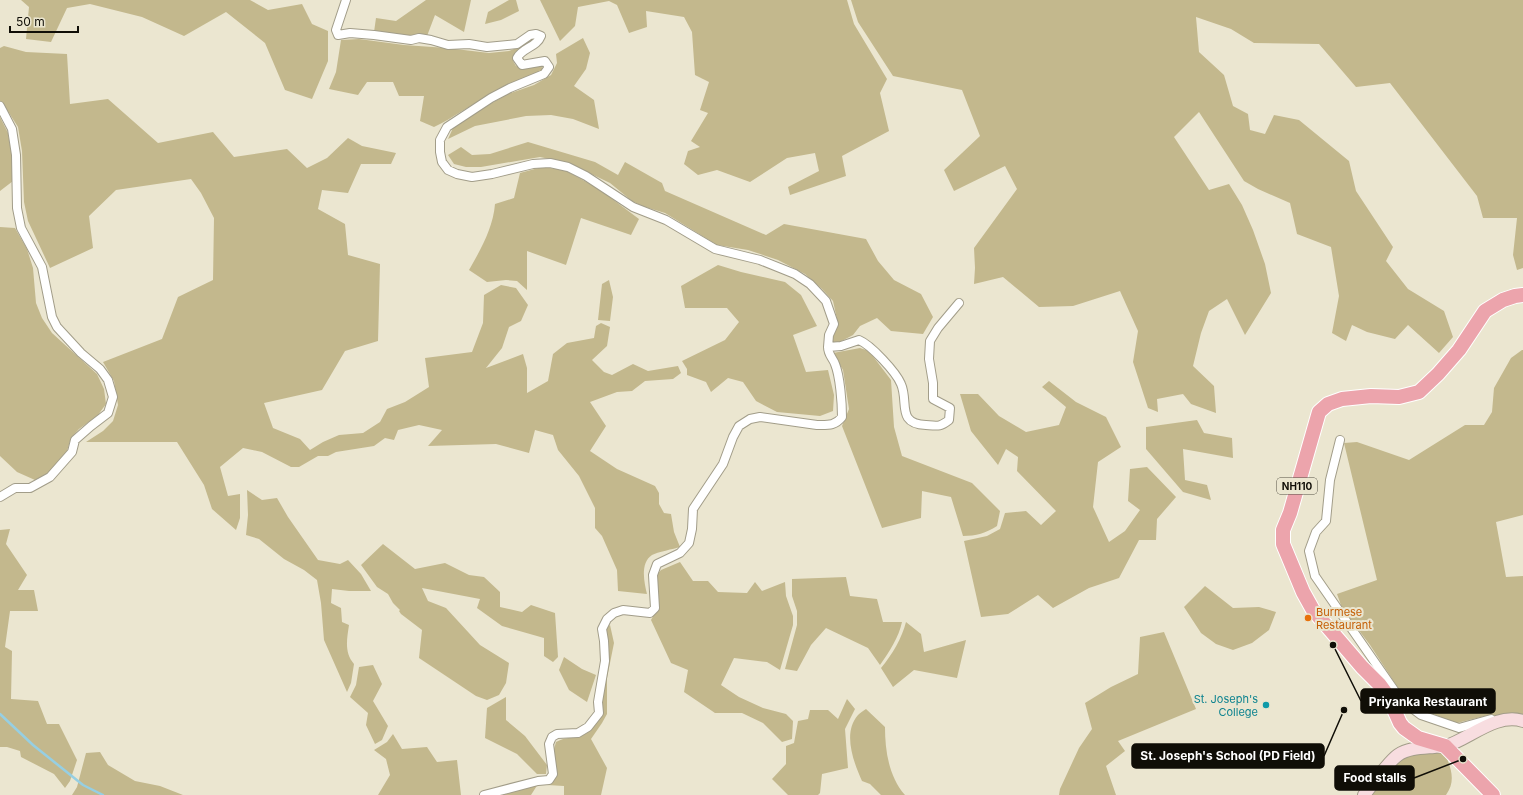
<svg xmlns="http://www.w3.org/2000/svg" width="1523" height="795" viewBox="0 0 1523 795" font-family="Inter,sans-serif">
	<style>
		.green { fill: #c3b88d }
		.lines { fill: none; stroke-linecap: round; stroke-linejoin: round }
		.stream { stroke: #96cfe3; stroke-width: 2.5 }
		.minor-casing { stroke: #a29d89; stroke-width: 10 }
		.secondary-casing { stroke: #a29d89; stroke-width: 14 }
		.trunk-casing { stroke: #fff; stroke-width: 16 }
		.minor { stroke: #fff; stroke-width: 8 }
		.secondary { stroke: #f8dde0; stroke-width: 12 }
		.trunk { stroke: #eca4ac; stroke-width: 14 }
		.food-dot { fill: #e8710a; stroke: #ebe6d0; stroke-width: 1.5 }
		.culture-dot { fill: #0f9aa8; stroke: #ebe6d0; stroke-width: 1.5 }
		.labels { text-anchor: middle; stroke-width: 4; stroke-linejoin: round; paint-order: stroke }
		.shield { fill: #ebe6d0; stroke: #524f43; stroke-width: 1 }
		.shield-label { font-size: 10px; font-weight: bold; fill: #100e07 }
		.food-label { font-size: 11px; fill: #c56008; stroke: #ebe6d0; text-anchor: start }
		.culture-label { font-size: 11px; fill: #0d838f; stroke: #ebe6d0; text-anchor: end }
		.leader { fill: none; stroke: #100e07; stroke-width: 1.5 }
		.callout-dot { fill: #100e07; stroke: #ebe6d0; stroke-width: 1.5 }
		.callout { fill: #100e07; stroke: #100e07; stroke-width: 1.5 }
		.callout-label { font-size: 12px; text-anchor: middle; font-weight: bold; fill: #fff }
	</style>
	<rect width="100%" height="100%" fill="#ebe6d0"/>
	<path class="green" d="M21 0H250L268 10 302 4 312 24 328 31V61L312 99 285 90 265 43 226 12 184 36 142 17 90 4 67 8 51 42 26 39 29 7Z
		M426 0H471L464 32 435 15 427 36 410 37 374 32 376 18 396 21Z
		M509 0H516L519 11 501 20 485 24 488 12Z
		M540 0H847L854 24 887 79 880 93 889 131 842 156 846 176 790 195 788 187 819 171 815 153 787 158 750 182 717 170 698 175 684 164 688 151 700 147 691 141 708 113 700 110 709 82 695 75 692 32 684 17 646 11 647 27 629 33 617 5 609 1 578 7 575 26 560 41Z
		M851 0H1523V268L1517 270 1513 255 1517 218H1483L1477 196 1390 83 1356 87 1319 44 1254 43 1231 29 1196 17 1199 52 1224 75 1233 106 1248 114 1250 130 1265 134 1274 115 1299 120 1349 161 1356 191 1393 247 1386 261 1408 289 1444 311 1453 337 1439 353 1408 325 1395 339 1367 332 1352 325 1346 341 1332 333 1339 296 1331 247 1297 234 1290 203 1258 189 1244 181 1199 112 1174 137 1209 190 1229 184 1242 205 1253 230 1265 264 1271 293 1245 335 1227 299 1209 311 1201 333 1193 366 1214 386 1216 413 1191 404 1183 394 1157 399 1158 412 1148 408 1133 362 1138 331 1120 291 1073 306 1039 307 1003 277 974 284 975 268 974 248 1017 189 1005 166 954 191 944 170 980 136 962 90 893 76 858 22Z
		M534 36 537 38 516 53 513 61 516 66 522 68 539 65 544 69C527 80 506 86 488 96 470 105 453 118 434 127L420 121 424 96H399L393 82H367L358 95 329 89 336 72 341 40 359 39 404 45 447 48 489 53 509 51 519 47Z
		M583 38 590 53 586 69 574 86 594 100 599 129 573 119 551 115 526 116 475 126 448 139 453 128 483 108 508 94 534 85 551 75 557 63 556 54Z
		M4 46 26 52 67 54 70 104 108 99 158 143 213 132 234 157 287 149 307 168 327 158 348 138 362 146 396 153 391 164H361L348 193 322 190 318 209 345 224 348 255 380 264 378 341 345 351 322 390 264 403 273 428 300 439 310 450 323 442 339 435 363 433 380 422 387 409 405 402 429 387 425 358 472 352 483 323 484 295 501 285 516 288 528 305 521 321 509 327 502 348 486 368 523 354 527 368V393L548 381 553 354 567 343 594 338 596 326 601 323 610 327 607 346 592 360 604 372 612 375 633 364 648 371 678 366 681 373 673 379 645 381 632 391 617 392 590 402 606 426 590 451 617 469 655 486 659 493V504L664 513 671 514 674 532 680 547C674 549 657 552 652 555 640 563 644 582 647 594L618 591 617 570 602 536 595 528V508L579 476 558 450 553 435 535 430 529 453 496 444 428 446 442 430 419 425 398 430 394 440 385 438 374 446 336 452 328 456H318L299 467H291L262 452 243 448 220 467 228 496 240 494V518L236 530 212 509 204 485 177 442H86L103 431 113 421 118 405 114 381 103 362 162 339 178 297 213 280 214 218 201 193 191 179 116 190 89 216 93 248 50 268 28 221 24 202 22 151 18 127 2 102 0 101V48Z
		M0 117 8 133 12 157 13 181 0 191Z
		M528 142 595 162 618 175 625 162 662 183 665 191 766 235 784 224 866 239 878 261 894 280 921 294 933 317 923 334 891 331 877 318 860 326 853 335 838 343H832L833 334 838 324 833 301 822 289 805 274 778 260 748 250 717 245 665 213 642 206 632 201 610 183 585 171 559 161 540 157 481 167H466L454 164 448 155 461 147 472 155 490 154Z
		M542 167 564 170 581 179 599 189 639 219 631 235 581 218 566 265 527 251V290L517 281 506 280 487 282 469 270C481 249 493 228 495 204L514 198 520 173Z
		M0 227 15 228 27 249 33 268 36 303 42 318 52 333 97 374 104 389 106 404 98 415 79 429 71 438 67 451 48 473 35 480 17 472 0 456Z
		M718 265 741 272 785 282 801 295 817 326 793 335 806 372 828 370 834 395 833 411 820 416 777 412 756 401 743 382 728 378 711 392 706 382 687 375V369L682 361 725 340 739 322 727 308H685L681 286Z
		M609 280 613 297 610 321 598 320 602 284Z
		M860 348 869 351 891 380 894 427 902 456 972 483 1000 511 997 526C986 533 976 536 963 536L951 497 922 491 921 518 882 528 842 426 849 409 843 370 833 353Z
		M1522 350H1523V515L1496 522 1506 577 1523 576V718L1514 716 1489 715 1457 723 1419 709 1402 694 1370 645 1342 608 1337 594 1377 580 1344 443 1357 442 1409 460 1465 425H1484L1492 412 1494 388 1511 358Z
		M1049 381 1076 402 1106 417 1121 447 1098 462 1093 507 1109 542 1125 531 1140 510 1128 501 1130 469 1147 467 1176 497 1157 519 1156 540H1139L1119 578 1089 588 1053 608 1038 595 1008 614 981 617 964 541 987 536 1000 529 1005 513 1026 511 1041 525 1056 511 1017 471 1018 457 1006 449 998 465 971 431 960 394H978L999 416 1026 432 1059 425 1066 407 1042 387Z
		M1197 420 1204 433 1232 438 1233 458 1183 449 1185 480 1207 485 1211 500 1183 492 1146 449V427Z
		M247 490 262 500 277 498 288 517 318 560 340 564 348 560 361 574 371 591H349L332 589 331 603 341 608 342 622 349 625C347 639 344 653 354 664L351 683 347 692 324 640 321 603 317 580 304 570 284 559 259 539 246 535 248 515Z
		M10 529 6 544 27 575 18 590H34L38 611H10L5 647 12 651 11 699 38 701 47 724H59L77 760 70 781 65 788 54 774 21 757 20 751 7 747H0V530Z
		M383 544 415 569 445 563 469 575 484 577 500 592V607L522 612 531 605 555 613 558 657 553 662 544 656V638L502 626 477 608 480 599 422 588 428 601 446 608 480 645 509 663 506 683 499 695 487 700 476 696 419 658 422 630 401 614 399 611 400 610 393 603 388 594 377 587 361 565Z
		M680 562 693 581H708L718 592 747 593 755 582 762 591 785 582 786 596 793 616V625L780 670 767 662 734 658 721 685 739 697 763 708 786 714 793 721 792 739 782 742 763 723 742 713H715L684 692 688 670 671 663 651 620 657 609 655 577 661 570Z
		M846 577 850 596 877 599 883 622H902C899 637 889 652 880 665L868 648 826 628 811 645 797 671 785 669 797 625V611L792 596V579Z
		M1205 586 1233 608 1259 607 1276 612 1269 630 1252 643 1233 650 1216 644 1201 633 1184 607Z
		M906 622 921 634 924 652 966 640 957 678 914 670 893 687 881 668C892 655 902 638 906 622Z
		M610 625 614 643 607 678V714L602 723 591 739 607 768 601 795H564V786L547 785 556 774 554 749 556 742C565 737 572 738 581 736 591 733 597 721 603 713L602 695 609 648 606 628Z
		M1164 632 1196 709 1118 741 1125 751 1106 766 1116 795H1059L1060 789 1079 748 1092 729 1085 703 1111 687 1138 674 1140 637Z
		M564 657 582 669 596 675 587 702 569 690 559 670Z
		M373 665 382 684 373 701 388 726 382 740 375 744 366 725 368 713 350 697 356 685 359 667Z
		M506 697V720L525 736 547 765 546 774H537L517 754 485 738 487 708Z
		M847 699 855 709 845 729 848 768 822 774 820 793 818 795H788L772 779 786 764V746L794 743 798 721 808 719 810 710H828L838 719Z
		M866 709 885 727C885 751 889 777 905 795H881L870 784 862 781C854 763 842 733 858 715 860 713 863 711 866 709Z
		M393 734 402 749 427 747 437 762 457 760 461 795H378L390 775 386 759 374 750 387 742Z
		M1444 751C1450 766 1457 780 1446 795H1369L1399 759 1409 754Z
		M100 752 108 765 135 781 160 786 183 795H72L77 787 86 753Z
		M538 784 531 795H494Z"/>
	<g class="lines">
		<path class="stream" d="M0 714 33 745 83 785 103 795"/>
		<defs>
			<path id="minor" d="M346 0 336 30 338 35 350 33 374 35 411 40 419 38 431 40 448 45 469 44 487 47 517 44 530 35 536 34 541 36C537 47 522 48 517 58L522 65 545 61 549 67 544 74 510 88 491 98 447 127 440 140V152L442 162 448 170 457 174 472 177 492 174 533 164 550 163 568 167 586 176 633 207 666 220 715 249 760 260 795 274 810 284 826 301 834 324 829 335 828 347
				M0 106 12 129 16 155 17 208 21 228 42 267 52 317 57 327 81 353 100 369 108 380 113 397 108 413 91 426 75 440 72 452 50 477 30 488H15L0 497
				M1340 440 1330 480 1326 521 1316 532 1309 551 1315 576 1401 700 1421 715 1459 728 1491 719
				M484 795 538 781 549 780 553 774 549 744 552 737 557 734 578 733 588 727 599 713 598 702 605 661 604 641 602 629 607 619 614 613 623 610 650 613 655 608 653 575 657 564 680 553 689 543 692 529 693 509 723 464 733 437 739 426 750 419 760 417 817 425C828 425 835 426 842 417 842 403 840 376 835 364 833 358 828 355 828 347L841 346 859 340C871 345 896 372 901 384 909 402 896 424 926 425 938 426 940 427 949 420L950 408 933 399V383L929 359 930 341 938 328 959 303"/>
			<path id="secondary" d="M1364 795C1372 785 1388 762 1398 755 1408 748 1422 748 1434 747 1437 746 1442 747 1446 746 1469 739 1497 712 1523 721"/>
			<path id="trunk" d="M1493 795 1445 746 1418 738 1404 728 1400 723 1388 696 1380 685 1362 667 1313 610 1303 592 1283 544V530L1290 513 1319 412 1328 404 1342 399 1371 396 1399 397 1419 392 1438 374 1459 350 1485 311 1503 300 1515 296 1523 295"/>
		</defs>
		<use href="#minor" class="minor-casing"/>
		<use href="#secondary" class="secondary-casing"/>
		<use href="#trunk" class="trunk-casing"/>
		<use href="#minor" class="minor"/>
		<use href="#secondary" class="secondary"/>
		<use href="#trunk" class="trunk"/>
	</g>
	<circle class="food-dot" cx="1308" cy="618" r="4"/>
	<circle class="culture-dot" cx="1266" cy="705" r="4"/>
	<g class="labels">
		<rect class="shield" x="1277" y="478" width="40" height="16" rx="3"/>
		<g class="shield-label">
			<text x="1297" y="490">NH110</text>
		</g>
		<g class="food-label">
			<text x="1316" y="616">Burmese<tspan x="1316" dy="13">Restaurant</tspan></text>
		</g>
		<g class="culture-label">
			<text x="1258" y="703">St. Joseph's<tspan x="1258" dy="13">College</tspan></text>
		</g>
	</g>
	<path class="leader" d="M1333 645L1361 701M1344 710L1324 756M1463 759L1414 778"/>
	<g class="callout-dot">
		<circle cx="1333" cy="645" r="4"/>
		<circle cx="1344" cy="710" r="4"/>
		<circle cx="1463" cy="759" r="4"/>
	</g>
	<g class="callout">
		<rect x="1361" y="689" width="134" height="24" rx="4"/>
		<rect x="1132" y="744" width="192" height="24" rx="4"/>
		<rect x="1335" y="766" width="79" height="24" rx="4"/>
	</g>
	<g class="callout-label">
		<text x="1428" y="706">Priyanka Restaurant</text>
		<text x="1228" y="760">St. Joseph's School (PD Field)</text>
		<text x="1375" y="782">Food stalls</text>
	</g>
	<path d="M10 26v6h68v-6" fill="none" stroke="#100e07" stroke-width="2"/>
	<text x="16" y="26" font-size="12" fill="#100e07" stroke="#ebe6d0" stroke-width="3" paint-order="stroke">50 m</text>
</svg>
